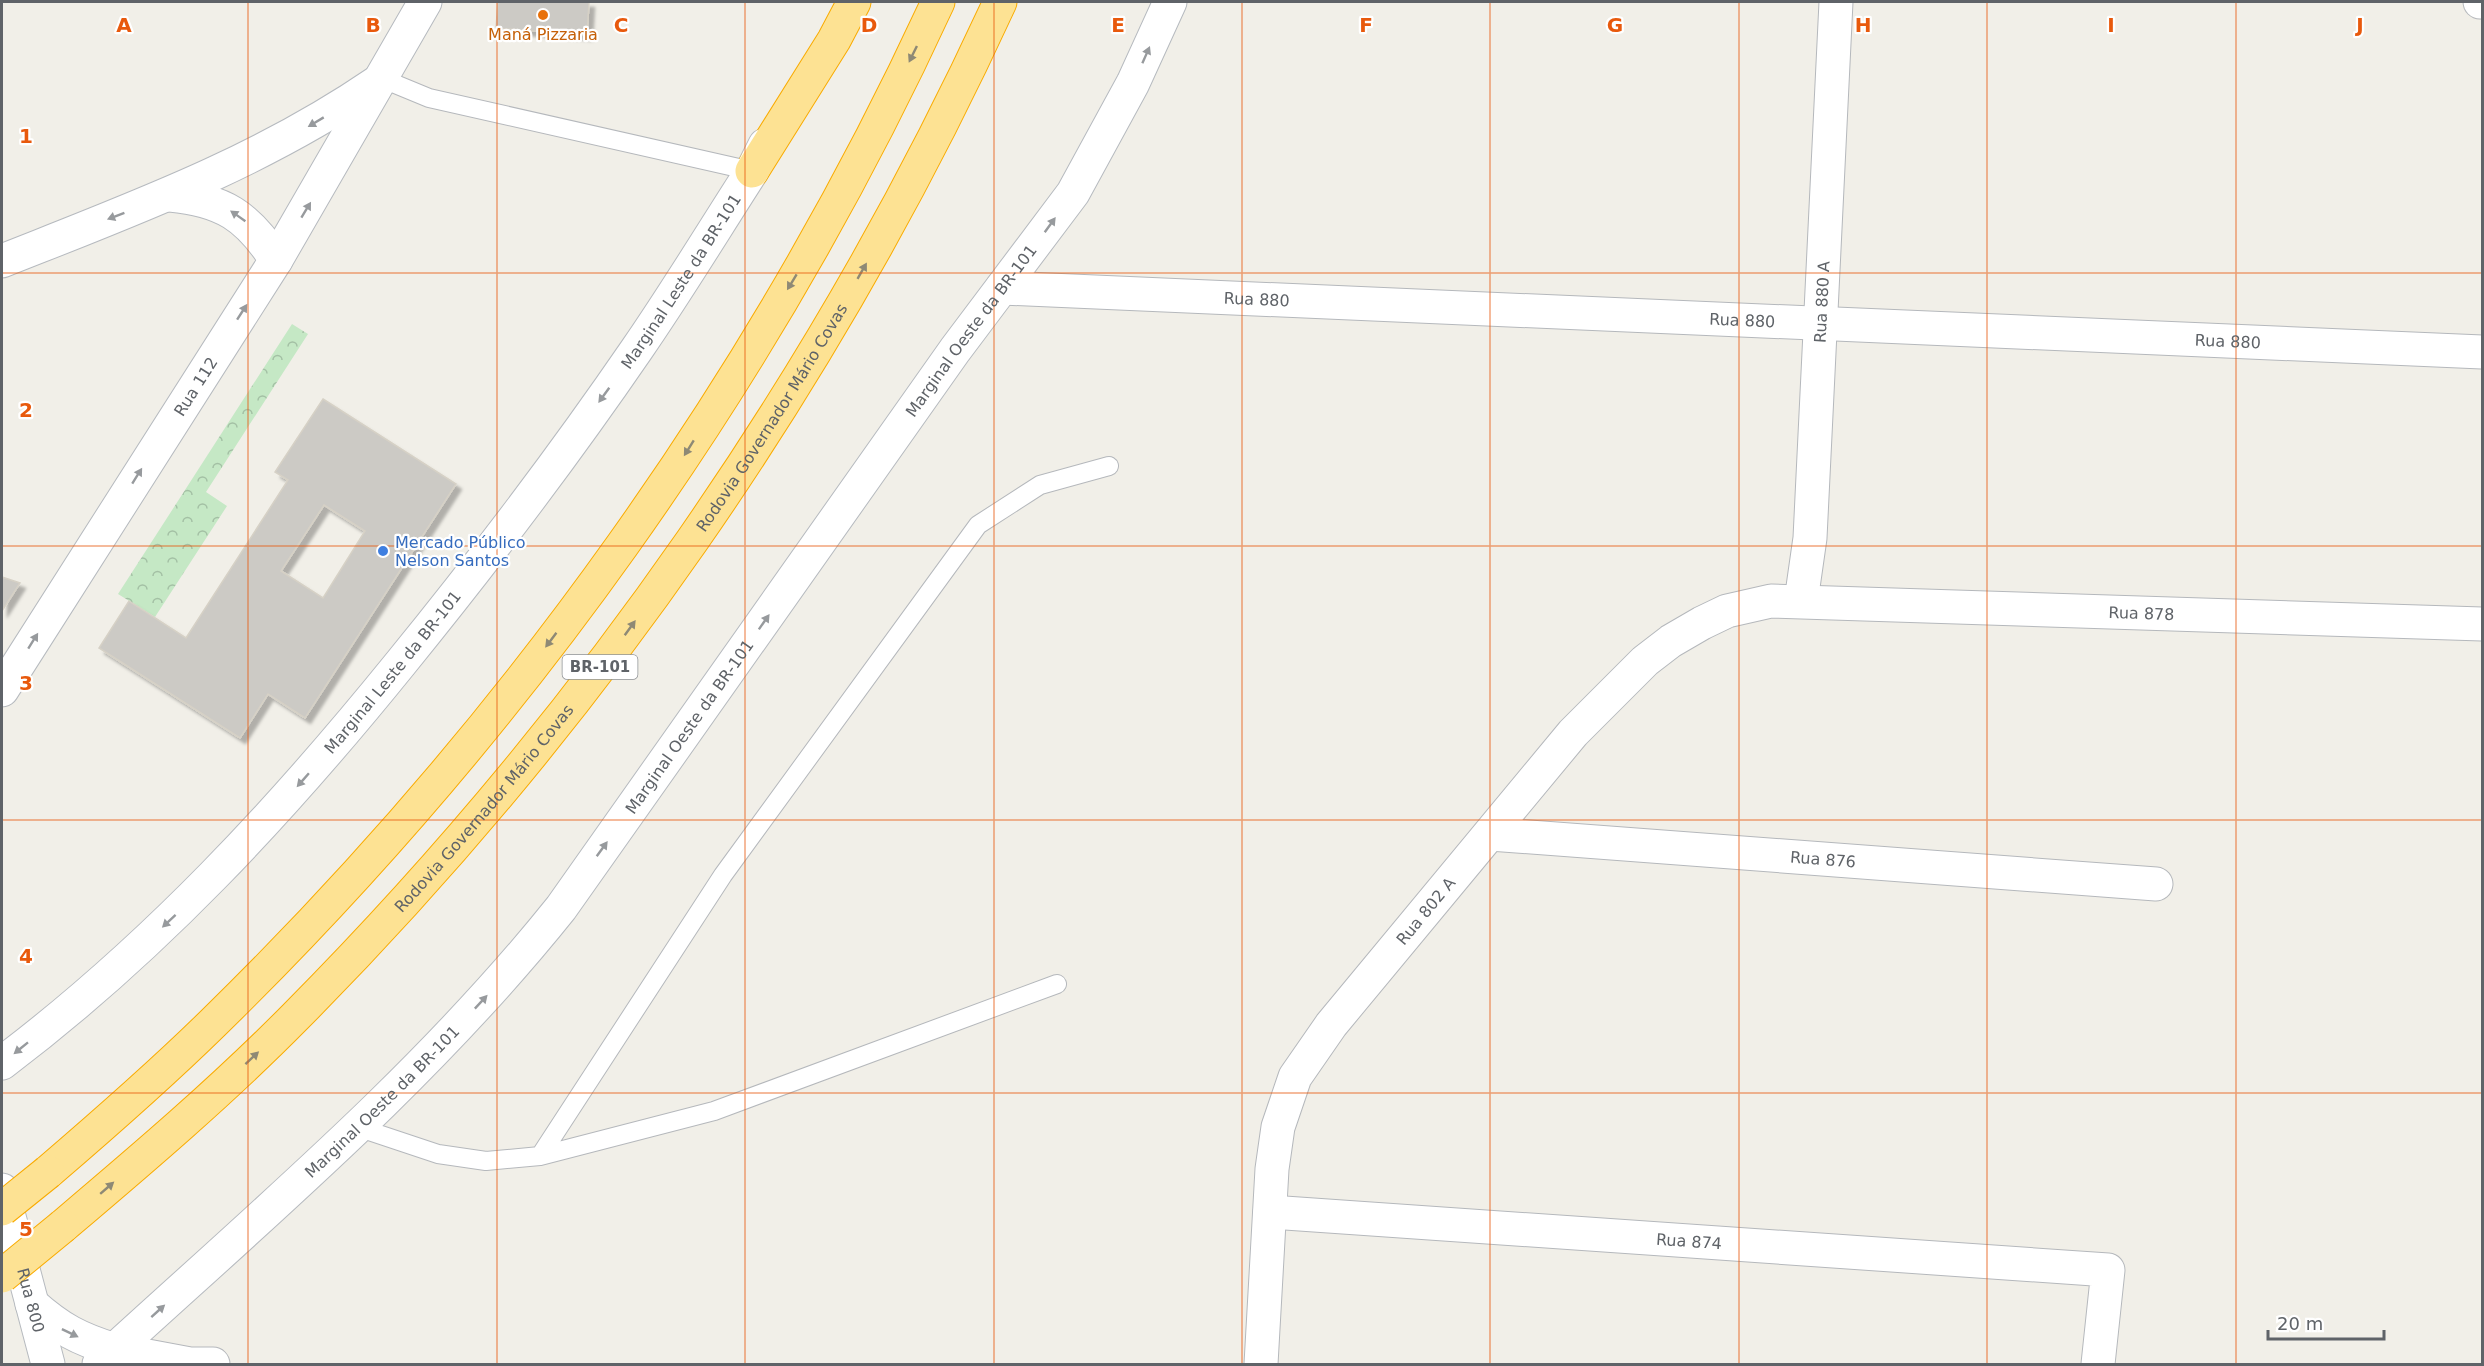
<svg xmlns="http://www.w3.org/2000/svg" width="2484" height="1366" viewBox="0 0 2484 1366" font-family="'DejaVu Sans',sans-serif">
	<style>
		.forest { fill: url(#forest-crowns) }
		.building { fill: #cccac5; stroke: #d6d1c6; stroke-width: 1.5; fill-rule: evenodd; filter: url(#shadow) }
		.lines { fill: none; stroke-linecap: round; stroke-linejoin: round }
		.lane-casing { stroke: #b5b8bc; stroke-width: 20 }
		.street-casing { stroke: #b5b8bc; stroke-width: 35 }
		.secondary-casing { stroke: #b6babf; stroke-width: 35 }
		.highway-casing { stroke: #f9ab00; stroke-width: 35 }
		.lane { stroke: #fff; stroke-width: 18 }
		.street { stroke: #fff; stroke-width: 33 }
		.secondary { stroke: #fff; stroke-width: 33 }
		.highway { stroke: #fde293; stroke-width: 33 }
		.highway-bridge-casing { stroke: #f9ab00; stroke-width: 35; stroke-linecap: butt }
		.highway-bridge { stroke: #fde293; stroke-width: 33 }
		.oneway { fill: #8e8975 }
		.oneway2 { fill: #979a9d }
		.grid { fill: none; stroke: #e8590c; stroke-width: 1.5; stroke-opacity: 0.55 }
		.food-dot { fill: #e8710a; stroke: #fff; stroke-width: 2 }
		.shop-dot { fill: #3f7fe0; stroke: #fff; stroke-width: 2 }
		.labels { text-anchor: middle; stroke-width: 4.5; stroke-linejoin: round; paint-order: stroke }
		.shield { fill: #fff; stroke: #8f9295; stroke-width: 1.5 }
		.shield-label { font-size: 15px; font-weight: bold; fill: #5f6368 }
		.food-label { font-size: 16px; fill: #c56008; stroke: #fff }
		.street-label { font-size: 16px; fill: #5f6368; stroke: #fff }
		.shop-label { font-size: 16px; fill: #366cbe; stroke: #fff; text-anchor: start }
		.grid-label { font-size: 20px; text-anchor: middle; font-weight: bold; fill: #e8590c; stroke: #fff; stroke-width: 4.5; stroke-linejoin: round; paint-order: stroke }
	</style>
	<defs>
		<pattern id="forest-crowns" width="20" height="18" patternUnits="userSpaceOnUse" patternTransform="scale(1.5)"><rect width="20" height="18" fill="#c5e8c5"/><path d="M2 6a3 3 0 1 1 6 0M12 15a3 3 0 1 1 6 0" fill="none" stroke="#a3c0a4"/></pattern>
		<filter id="shadow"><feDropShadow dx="5.5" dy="5.5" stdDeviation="1.5" flood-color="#0004"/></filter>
	</defs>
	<rect width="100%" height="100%" fill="#f1efe8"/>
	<path class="forest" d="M292 324 308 334 206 492 227 506 155 617 118 594Z"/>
	<path class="building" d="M498 2H589L587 35 496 28Z
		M323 399 456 484 305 718 268 694 240 738 99 648 129 601 186 638 288 480 275 472ZM324 505 365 531 323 598 281 571Z
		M2 577 20 583 2 611Z"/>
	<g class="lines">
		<defs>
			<path id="lane" d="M383 79 429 98 752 171
				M357 1127 438 1154 486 1161 540 1156 714 1111 1057 984
				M540 1156 723 875 978 525 1040 485 1109 466"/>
			<g id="street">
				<path d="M2480 2H2482"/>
				<path id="s1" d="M1002 288 2482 352"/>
				<path id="s2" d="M1801 601 1810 538 1836 2"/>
				<path id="s3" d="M1490 834 2156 884"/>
				<path id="s4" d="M1270 1212 2108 1270 2098 1364"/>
				<path d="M115 1350 190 1364H213"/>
				<path id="s5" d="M1261 1364 1272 1169 1278 1127 1295 1077 1331 1025 1573 733 1645 661 1671 641 1702 623 1727 611 1771 601 2482 624"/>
			</g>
			<g id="secondary">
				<path d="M170 195C223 200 248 216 276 260"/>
				<path d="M2 261C133 209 259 163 376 83"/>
				<path id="s6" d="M2 690 276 260 425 2"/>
				<path id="s7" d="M2 1063C153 949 281 811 400 664 483 562 563 457 637 349 677 291 714 230 752 171L765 145"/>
				<path id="s8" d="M2 1190 48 1364"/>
				<path d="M32 1304C60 1329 79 1339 115 1350"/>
				<path id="s9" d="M99 1364C258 1218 425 1078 561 908L955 350 1073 193 1133 83 1170 2"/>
			</g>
			<g id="highway">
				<path d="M752 171 834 40 854 2"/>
				<path d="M48 1172C104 1124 160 1075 213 1023 513 730 763 382 938 2"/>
				<path id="s10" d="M63 1226C142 1159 222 1091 295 1017 587 723 827 379 1000 2"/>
			</g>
		</defs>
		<use href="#lane" class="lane-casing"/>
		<use href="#street" class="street-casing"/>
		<use href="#secondary" class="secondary-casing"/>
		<use href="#highway" class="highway-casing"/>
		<use href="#lane" class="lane"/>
		<use href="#street" class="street"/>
		<use href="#secondary" class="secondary"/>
		<use href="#highway" class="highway"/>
		<defs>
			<path id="highway-bridge" d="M2 1209 48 1172
				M2 1276 63 1226"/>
		</defs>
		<use href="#highway-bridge" class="highway-bridge-casing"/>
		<use href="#highway-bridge" class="highway-bridge"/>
	</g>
	<defs><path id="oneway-solid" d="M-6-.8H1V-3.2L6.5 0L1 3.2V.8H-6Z" transform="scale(1.5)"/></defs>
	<g class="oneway">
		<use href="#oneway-solid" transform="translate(913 54) rotate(116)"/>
		<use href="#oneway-solid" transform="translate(862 271) rotate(-60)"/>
		<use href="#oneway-solid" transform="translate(792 282) rotate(121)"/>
		<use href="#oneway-solid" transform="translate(689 448) rotate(122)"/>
		<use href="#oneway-solid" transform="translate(630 628) rotate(-54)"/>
		<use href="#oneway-solid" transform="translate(551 640) rotate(127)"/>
		<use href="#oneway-solid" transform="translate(252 1058) rotate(-43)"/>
		<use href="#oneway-solid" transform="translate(107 1188) rotate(-41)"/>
	</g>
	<g class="oneway2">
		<use href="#oneway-solid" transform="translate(1146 55) rotate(-66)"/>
		<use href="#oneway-solid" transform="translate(316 122) rotate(149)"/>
		<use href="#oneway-solid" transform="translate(306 210) rotate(-59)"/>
		<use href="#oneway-solid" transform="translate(116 216) rotate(159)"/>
		<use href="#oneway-solid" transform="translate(238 216) rotate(-145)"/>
		<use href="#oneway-solid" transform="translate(1050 225) rotate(-54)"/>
		<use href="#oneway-solid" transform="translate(242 312) rotate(-57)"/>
		<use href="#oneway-solid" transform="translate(604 395) rotate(126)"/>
		<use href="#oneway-solid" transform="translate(137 476) rotate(-58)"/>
		<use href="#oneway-solid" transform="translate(764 622) rotate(-55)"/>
		<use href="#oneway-solid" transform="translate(33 641) rotate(-58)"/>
		<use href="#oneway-solid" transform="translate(303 780) rotate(131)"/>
		<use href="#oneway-solid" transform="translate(602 849) rotate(-54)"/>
		<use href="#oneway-solid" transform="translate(169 921) rotate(137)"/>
		<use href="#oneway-solid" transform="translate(481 1002) rotate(-47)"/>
		<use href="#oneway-solid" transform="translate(21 1048) rotate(141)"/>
		<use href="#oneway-solid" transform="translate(158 1311) rotate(-42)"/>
		<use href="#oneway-solid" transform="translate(70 1333) rotate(26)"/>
	</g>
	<path class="grid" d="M248 2V1364M497 2V1364M745 2V1364M994 2V1364M1242 2V1364M1490 2V1364M1739 2V1364M1987 2V1364M2236 2V1364M2 273H2482M2 546H2482M2 820H2482M2 1093H2482"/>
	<circle class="food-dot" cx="543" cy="15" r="6"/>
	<circle class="shop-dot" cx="383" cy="551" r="6"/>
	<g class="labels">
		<rect class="shield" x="562.5" y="655" width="75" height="24" rx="4.5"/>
		<g class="shield-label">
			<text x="600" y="672">BR-101</text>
		</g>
		<g class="food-label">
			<text x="543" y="40">Maná Pizzaria</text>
		</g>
		<g class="street-label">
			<text dy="6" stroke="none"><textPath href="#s7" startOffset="1040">Marginal Leste da BR-101</textPath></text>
			<text dy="6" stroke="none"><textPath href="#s1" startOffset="255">Rua 880</textPath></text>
			<text dy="6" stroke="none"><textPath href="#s2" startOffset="300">Rua 880 A</textPath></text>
			<text dy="6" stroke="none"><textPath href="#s1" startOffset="741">Rua 880</textPath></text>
			<text dy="6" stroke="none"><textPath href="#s9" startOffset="1358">Marginal Oeste da BR-101</textPath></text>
			<text dy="6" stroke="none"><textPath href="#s1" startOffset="1227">Rua 880</textPath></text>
			<text dy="6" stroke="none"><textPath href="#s6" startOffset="360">Rua 112</textPath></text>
			<text dy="6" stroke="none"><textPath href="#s10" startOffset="1080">Rodovia Governador Mário Covas</textPath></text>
			<text dy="6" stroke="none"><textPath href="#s5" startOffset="1347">Rua 878</textPath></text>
			<text dy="6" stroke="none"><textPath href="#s7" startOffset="554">Marginal Leste da BR-101</textPath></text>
			<text dy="6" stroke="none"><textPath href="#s9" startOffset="872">Marginal Oeste da BR-101</textPath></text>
			<text dy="6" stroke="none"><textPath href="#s10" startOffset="594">Rodovia Governador Mário Covas</textPath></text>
			<text dy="6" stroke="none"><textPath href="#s3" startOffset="334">Rua 876</textPath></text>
			<text dy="6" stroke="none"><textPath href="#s5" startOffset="502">Rua 802 A</textPath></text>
			<text dy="6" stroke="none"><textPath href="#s9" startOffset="386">Marginal Oeste da BR-101</textPath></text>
			<text dy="6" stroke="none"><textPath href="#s4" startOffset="420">Rua 874</textPath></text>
			<text dy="6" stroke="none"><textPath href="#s8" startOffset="114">Rua 800</textPath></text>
		</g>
		<g class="shop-label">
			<text x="395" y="548">Mercado Público<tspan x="395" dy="18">Nelson Santos</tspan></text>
		</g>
	</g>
	<g class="grid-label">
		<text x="124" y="32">A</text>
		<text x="373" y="32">B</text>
		<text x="621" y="32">C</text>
		<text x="869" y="32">D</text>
		<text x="1118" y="32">E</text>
		<text x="1366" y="32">F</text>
		<text x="1615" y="32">G</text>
		<text x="1863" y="32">H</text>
		<text x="2111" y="32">I</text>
		<text x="2360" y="32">J</text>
		<text x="26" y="143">1</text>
		<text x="26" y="417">2</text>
		<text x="26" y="690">3</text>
		<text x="26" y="963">4</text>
		<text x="26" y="1236">5</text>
	</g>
	<rect width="2484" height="1366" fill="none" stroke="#5f6368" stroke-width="6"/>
	<path d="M2268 1330v9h116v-9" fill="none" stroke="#5f6368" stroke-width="3"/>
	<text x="2277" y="1330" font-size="18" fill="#5f6368" stroke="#ffffff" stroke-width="4.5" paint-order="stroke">20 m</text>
</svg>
